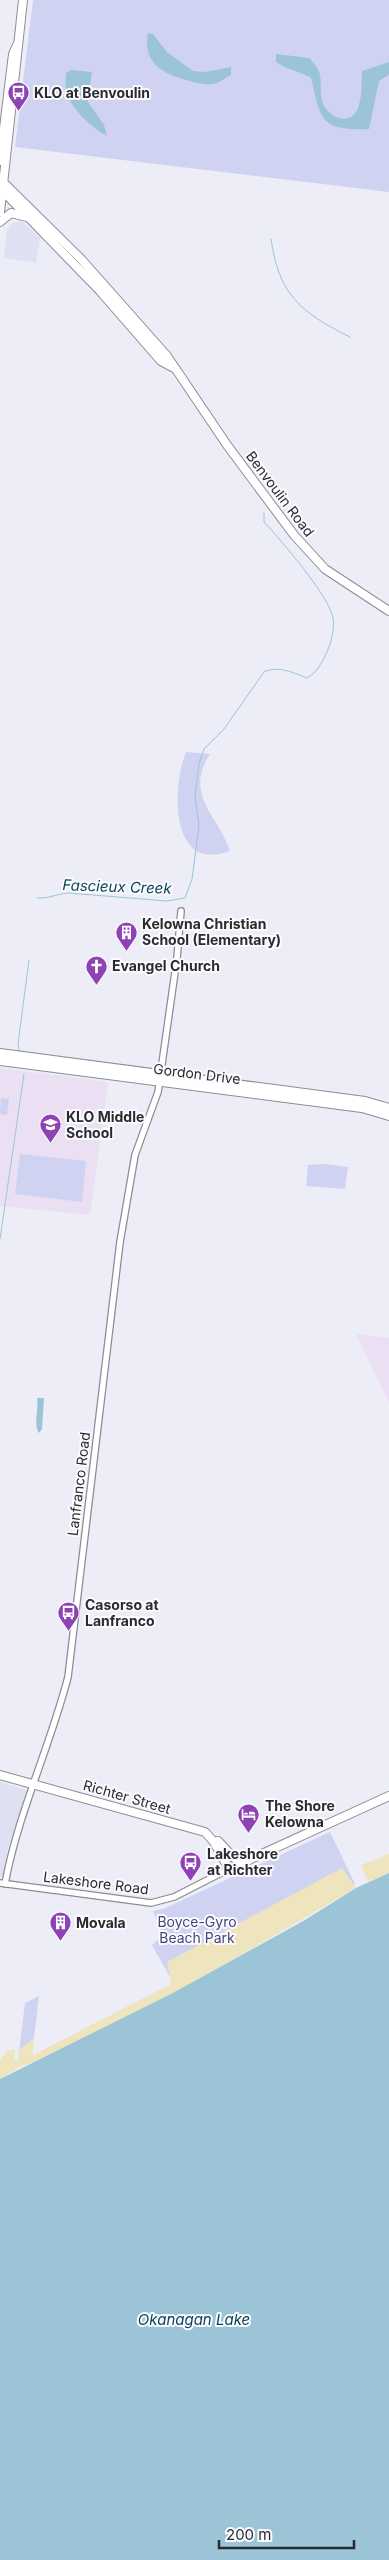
<svg xmlns="http://www.w3.org/2000/svg" width="389" height="2560" viewBox="0 0 389 2560" font-family="Inter,sans-serif">
	<style>
		.built { fill: #dfe0f1 }
		.education { fill: #ebdff3 }
		.green { fill: #d0d2f1 }
		.sand { fill: #eee5bf }
		.water { fill: #9bc5d7 }
		.lines { fill: none; stroke-linecap: round; stroke-linejoin: round }
		.stream { stroke: #9bc5d7; stroke-width: 1 }
		.minor-casing { stroke: #8b8c95; stroke-width: 8 }
		.major-casing { stroke: #8b8c95; stroke-width: 10 }
		.minor { stroke: #fff; stroke-width: 5.5 }
		.major { stroke: #fff; stroke-width: 8 }
		.labels { text-anchor: middle; stroke-width: 4; stroke-linejoin: round; paint-order: stroke }
		.poi-label { font-size: 14px; font-weight: bold; fill: #2b2b2f; stroke: #fbfbff; text-anchor: start }
		.street-label { font-size: 14px; fill: #2b2b2f; stroke: #fbfbff }
		.park-label { font-size: 14px; fill: #464577; stroke: #fbfbff }
		.water-label { font-size: 15px; font-style: italic; fill: #094558; stroke: #fbfbff }
	</style>
	<rect width="100%" height="100%" fill="#ecedf7"/>
	<path class="built" d="M21 221 40 238 36 263 4 258 7 229 14 222Z
		M0 1782 27 1790 7 1852 4 1877 0 1876Z"/>
	<path class="education" d="M0 1068 108 1082 90 1215 0 1206Z
		M356 1334 389 1338V1402Z"/>
	<path class="green" d="M33 0H389V192L15 147Z
		M186 752 210 754C183 795 219 816 230 851 169 874 172 786 186 752Z
		M1 1098 9 1099 7 1115 0 1114Z
		M20 1154 86 1161 82 1202 15 1194Z
		M323 1164 348 1167 345 1189 306 1186 308 1165Z
		M330 1832 355 1884 173 1982 152 1945 163 1935 153 1911 163 1909Z
		M39 1996 32 2055 18 2061 25 2003Z"/>
	<path class="sand" d="M389 1854V1873L368 1882 361 1865Z
		M342 1868 356 1888 163 2000 34 2062 19 2067 0 2079V2060L8 2050H15L14 2061H18L19 2050 34 2038 33 2055 171 1984 167 1962Z"/>
	<path class="water" d="M148 33 153 34 167 52 193 71 205 72 231 67V75C225 78 219 83 213 84 206 85 197 83 190 81 165 75 142 64 148 33Z
		M276 54 310 58C313 63 319 69 320 75 322 86 319 95 324 106 327 111 333 116 339 118 364 124 361 88 362 71L389 62V75L379 81 369 129C320 131 321 120 311 78 300 71 287 70 276 62Z
		M71 70 92 72 88 102 104 125 107 136C91 127 69 108 66 89 65 84 66 78 66 73Z
		M37 1398H44L42 1429 39 1433C33 1425 39 1408 37 1398Z
		M389 1873V2560H0V2079L173 1993 305 1920 356 1888Z"/>
	<g class="lines">
		<path class="stream" d="M271 239C279 295 300 312 350 337
			M37 898C48 899 56 894 68 893L167 901 185 898 192 879 199 826 195 797 199 764 204 749 224 729 264 672C278 665 294 673 307 678 316 673 319 667 324 658 330 647 335 631 333 618 330 597 280 539 264 522V513
			M19 1051 18 1044 29 960
			M0 1239 24 1074"/>
		<defs>
			<path id="minor" d="M0 1883 151 1903 174 1897 229 1869
				M5 1884C18 1813 50 1747 68 1677L120 1242 135 1155 158 1092 177 958 181 911"/>
			<path id="major" d="M0 161 13 54 18 43
				M0 179 81 259 167 356 227 445 294 535 325 569 389 611
				M0 188 100 291 161 361 174 368
				M0 212 23 0
				M0 222 11 213 27 217
				M0 1053 365 1101 389 1108
				M0 1061 362 1108 389 1116
				M0 1775 205 1832 214 1842 229 1869 389 1796
				M218 1841 234 1858 249 1860"/>
		</defs>
		<use href="#minor" class="minor-casing"/>
		<use href="#major" class="major-casing"/>
		<use href="#minor" class="minor"/>
		<use href="#major" class="major"/>
	</g>
	<defs>
		<symbol id="bus-pin" viewBox="-11 -11 22 30"><path d="M0 17L-7.5 6A9.5 9.5 0 1 1 7.5 6Z" fill="#8e42b3" stroke="#fbfbff"/><path d="M-5-6H5V4H4V6H2V4H-2V6H-4V4H-5ZM-3.5-4V0h7V-4ZM-3.5 1.2v1.5H-2V1.2ZM2 1.2v1.5H3.5V1.2Z" fill="#fff"/></symbol>
		<symbol id="building-pin" viewBox="-11 -11 22 30"><path d="M0 17L-7.5 6A9.5 9.5 0 1 1 7.5 6Z" fill="#8e42b3" stroke="#fbfbff"/><path d="M-4-6H4V6H1V3H-1V6H-4ZM-2.5-4.3h1.7v1.8h-1.7ZM.8-4.3h1.7v1.8H.8ZM-2.5-1h1.7V.8h-1.7ZM.8-1h1.7V.8H.8Z" fill="#fff"/></symbol>
		<symbol id="church-pin" viewBox="-11 -11 22 30"><path d="M0 17L-7.5 6A9.5 9.5 0 1 1 7.5 6Z" fill="#8e42b3" stroke="#fbfbff"/><path d="M-1.2-6h2.4v3.5h3.3v2.4h-3.3V6h-2.4V-.1h-3.3v-2.4h3.3Z" fill="#fff"/></symbol>
		<symbol id="school-pin" viewBox="-11 -11 22 30"><path d="M0 17L-7.5 6A9.5 9.5 0 1 1 7.5 6Z" fill="#8e42b3" stroke="#fbfbff"/><path d="M0-5L7-2L0 1L-7-2ZM-4 1L0 2.5L4 1V4Q0 6-4 4Z" fill="#fff"/></symbol>
		<symbol id="hotel-pin" viewBox="-11 -11 22 30"><path d="M0 17L-7.5 6A9.5 9.5 0 1 1 7.5 6Z" fill="#8e42b3" stroke="#fbfbff"/><path d="M-6-4.5h1.5V1H6V5H4.5V3h-9V5H-6ZM-4 0a1.8 1.8 0 1 1 3.6 0ZM.5 0V-2.5h3Q6-2.5 6 0Z" fill="#fff"/></symbol>
	</defs>
	<g fill-rule="evenodd">
		<use href="#bus-pin" x="6" y="80" width="25" height="34"/>
		<use href="#building-pin" x="114" y="920" width="25" height="34"/>
		<use href="#church-pin" x="84" y="954" width="25" height="34"/>
		<use href="#school-pin" x="38" y="1112" width="25" height="34"/>
		<use href="#bus-pin" x="56" y="1600" width="25" height="34"/>
		<use href="#hotel-pin" x="236" y="1802" width="25" height="34"/>
		<use href="#bus-pin" x="178" y="1850" width="25" height="34"/>
		<use href="#building-pin" x="48" y="1910" width="25" height="34"/>
	</g>
	<g class="labels">
		<g class="poi-label">
			<text x="34" y="98">KLO at Benvoulin</text>
			<text x="142" y="929">Kelowna Christian<tspan x="142" dy="16">School (Elementary)</tspan></text>
			<text x="112" y="971">Evangel Church</text>
			<text x="66" y="1122">KLO Middle<tspan x="66" dy="16">School</tspan></text>
			<text x="85" y="1610">Casorso at<tspan x="85" dy="16">Lanfranco</tspan></text>
			<text x="265" y="1811">The Shore<tspan x="265" dy="16">Kelowna</tspan></text>
			<text x="207" y="1859">Lakeshore<tspan x="207" dy="16">at Richter</tspan></text>
			<text x="76" y="1928">Movala</text>
		</g>
		<g class="street-label">
			<text transform="translate(280 494) rotate(53)" y="5">Benvoulin Road</text>
			<text transform="translate(197 1074) rotate(7)" y="5">Gordon Drive</text>
			<text transform="translate(79 1484) rotate(-83)" y="5">Lanfranco Road</text>
			<text transform="translate(127 1797) rotate(16)" y="5">Richter Street</text>
			<text transform="translate(96 1883) rotate(7)" y="5">Lakeshore Road</text>
		</g>
		<g class="park-label">
			<text x="197" y="1927">Boyce-Gyro<tspan x="197" dy="16">Beach Park</tspan></text>
		</g>
		<g class="water-label">
			<text transform="translate(117 887) rotate(2)" y="5">Fascieux Creek</text>
			<text x="194" y="2325">Okanagan Lake</text>
		</g>
	</g>
	<path d="M219 2540v8h135v-8" fill="none" stroke="#2b2b2f" stroke-width="2.5"/>
	<text x="226" y="2540" font-size="15" fill="#2b2b2f" stroke="#fbfbff" stroke-width="4" paint-order="stroke">200 m</text>
</svg>
